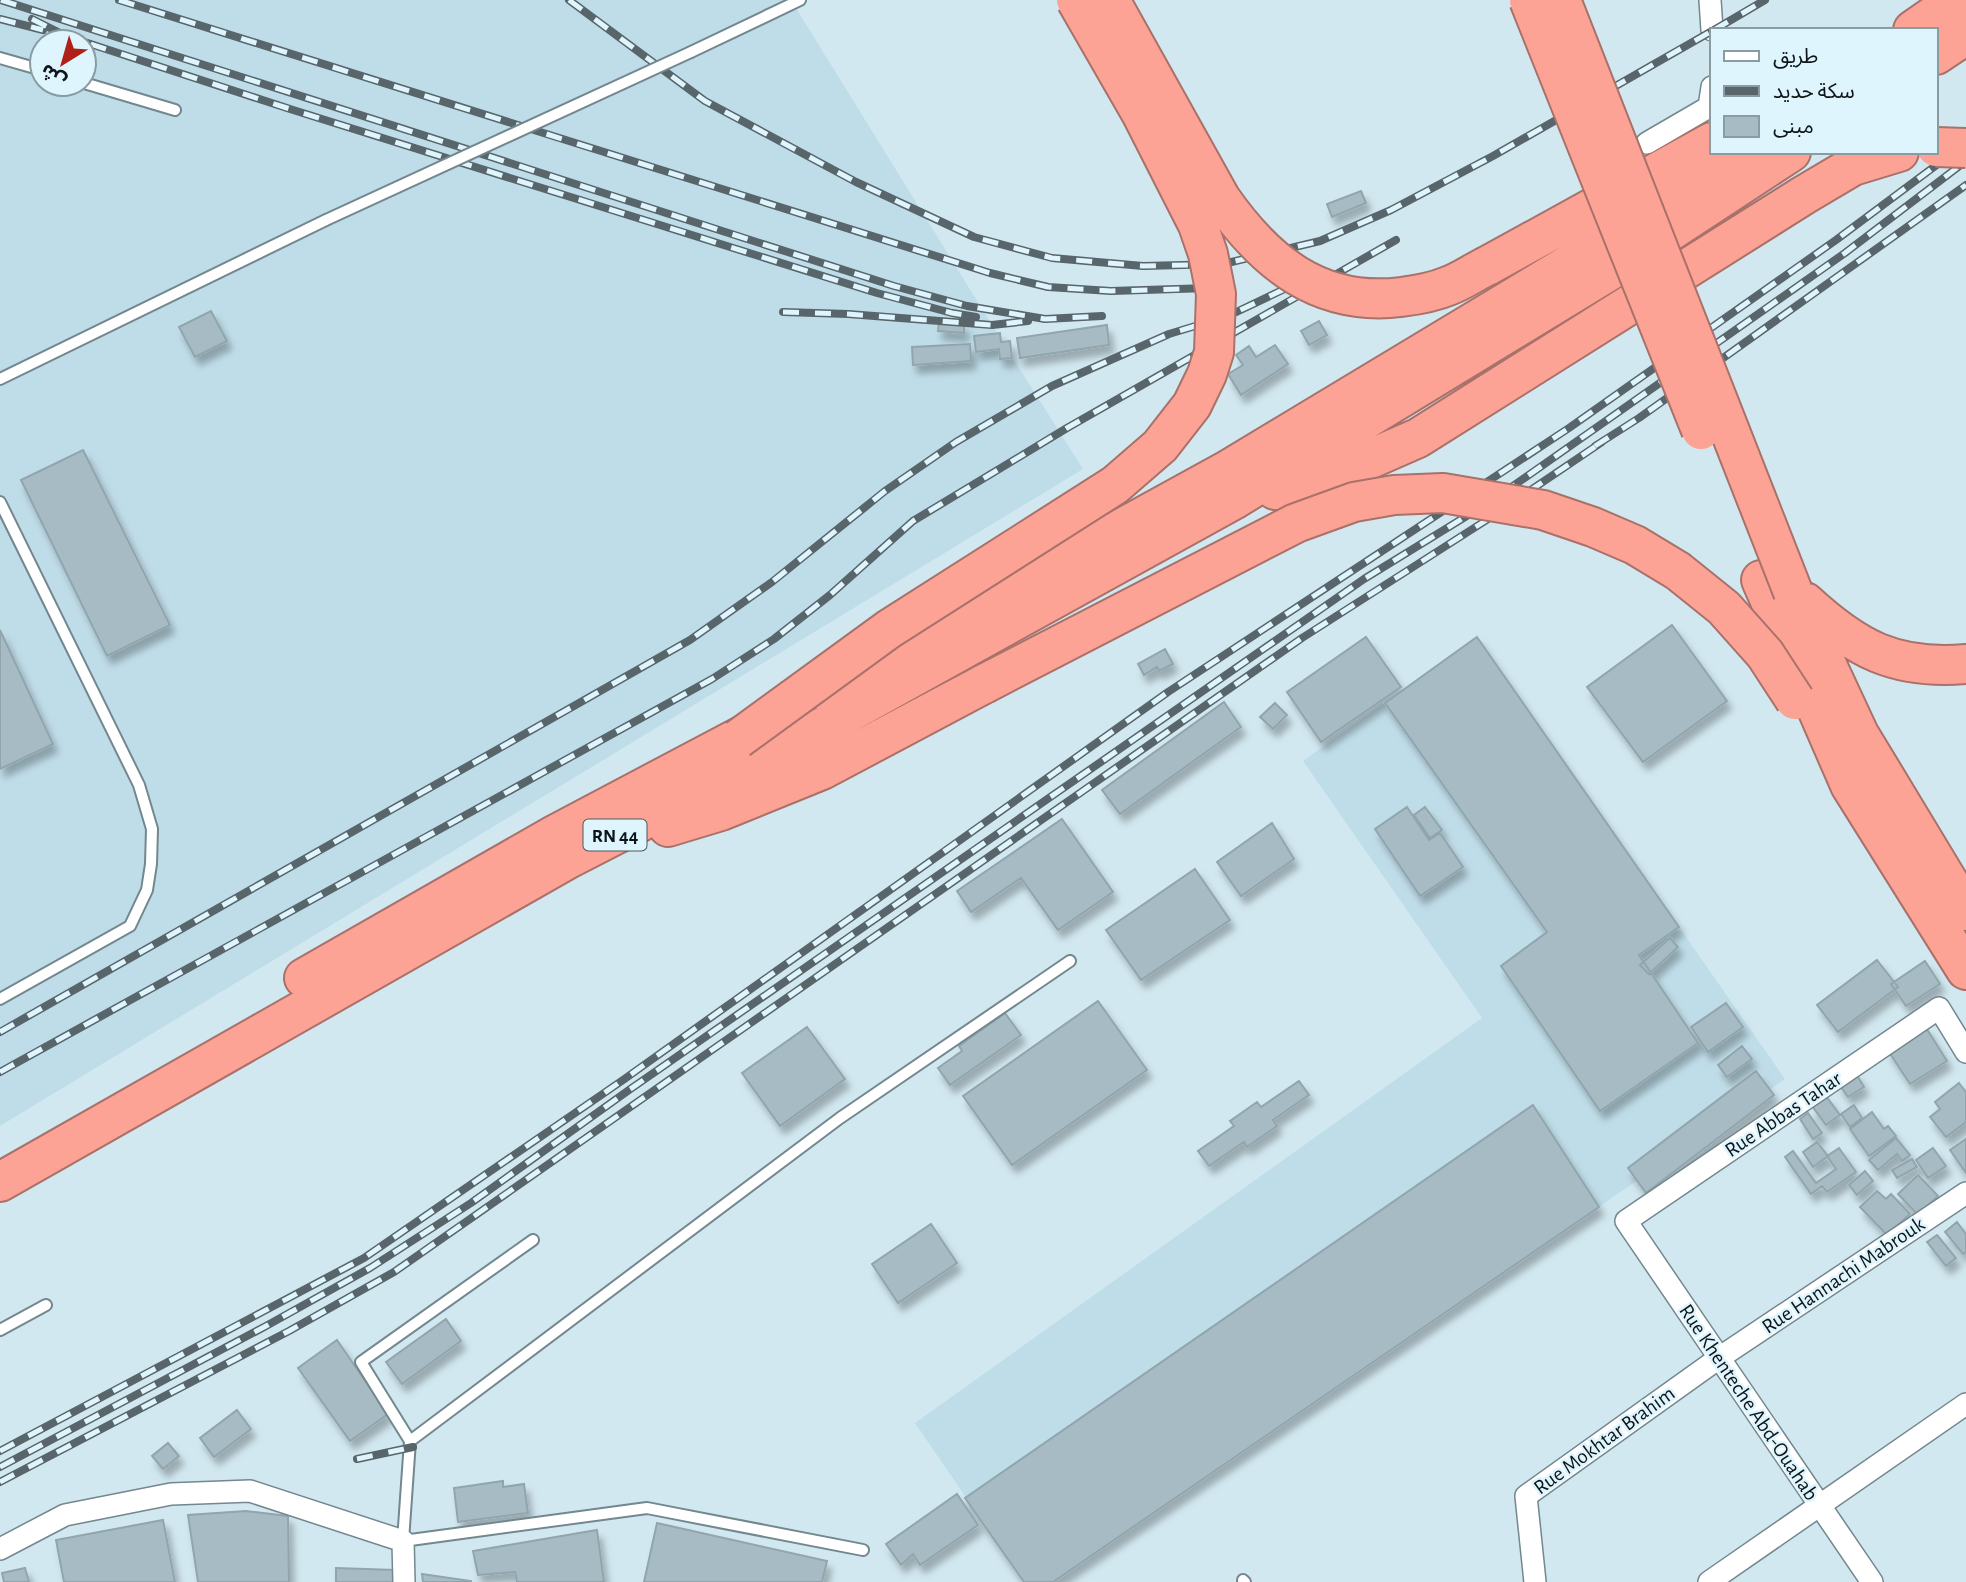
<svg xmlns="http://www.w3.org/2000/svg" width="1966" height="1582" viewBox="0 0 1966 1582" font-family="'Alegreya Sans','Noto Sans Arabic',sans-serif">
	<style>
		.built { fill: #bfdde9; fill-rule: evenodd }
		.building { fill: #a7bbc4; stroke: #91a5ad; stroke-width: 2; filter: url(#shadow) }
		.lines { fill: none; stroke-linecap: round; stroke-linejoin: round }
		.lane-casing { stroke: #73878e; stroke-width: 14 }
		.street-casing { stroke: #73878e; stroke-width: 24 }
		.highway-casing { stroke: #a8716a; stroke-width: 42 }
		.lane { stroke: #fff; stroke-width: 10 }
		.street { stroke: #fff; stroke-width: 21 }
		.highway { stroke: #fca396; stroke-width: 38 }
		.rail-casing { stroke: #58656a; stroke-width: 8 }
		.rail { stroke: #dff5fe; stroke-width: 5; stroke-dasharray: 16; stroke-linecap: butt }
		.lane-bridge-casing { stroke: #73878e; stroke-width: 14; stroke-linecap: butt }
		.highway-bridge-casing { stroke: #a8716a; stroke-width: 42; stroke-linecap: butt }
		.lane-bridge { stroke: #fff; stroke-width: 10 }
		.highway-bridge { stroke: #fca396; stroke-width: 38 }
		.labels { text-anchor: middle; stroke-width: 5; stroke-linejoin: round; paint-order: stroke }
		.shield { fill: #dff5fe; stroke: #4c585d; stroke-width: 2 }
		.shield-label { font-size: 19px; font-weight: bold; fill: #0d1518 }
		.street-label { font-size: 21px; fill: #0d1518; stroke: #dff5fe }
	</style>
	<defs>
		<filter id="shadow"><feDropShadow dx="4.5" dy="8" stdDeviation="3.5" flood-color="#0004"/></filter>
	</defs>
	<rect width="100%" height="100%" fill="#d2e8f0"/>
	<path class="built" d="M0 0H791L992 325 1083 469 0 1126ZM42 42H84V84H42Z
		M1477 637 1785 1079 1053 1582H1024L915 1423 1482 1018 1303 761Z"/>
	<path class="building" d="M1361 191 1366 203 1332 217 1327 204Z
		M211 311 227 341 195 357 179 327Z
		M1319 321 1327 335 1309 345 1301 331Z
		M939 322 964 325V333L938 331Z
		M1107 325 1109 345 1020 358 1017 338Z
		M1000 333 1001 342 1010 341 1012 358 1000 359 999 349 976 352 974 336Z
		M970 344 971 361 913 365 912 347Z
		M1275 345 1288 364 1241 395 1228 374 1243 365 1236 355 1249 346 1256 357Z
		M83 450 170 625 107 656 21 480Z
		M1672 625 1727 701 1643 762 1587 687Z
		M0 630 53 744 0 769Z
		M1366 637 1401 687 1321 742 1287 692Z
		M1477 637 1679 927 1639 955 1698 1043 1600 1111 1501 966 1547 932 1385 703Z
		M1165 649 1173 664 1159 671 1157 667 1144 675 1138 664Z
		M1224 702 1241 727 1120 814 1102 790Z
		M1275 703 1287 715 1273 729 1260 717Z
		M1407 807 1429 840 1440 833 1463 867 1420 896 1375 829Z
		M1425 807 1442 830 1430 838 1414 815Z
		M1062 819 1113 892 1058 930 1021 878 971 912 957 891Z
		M1272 823 1294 859 1241 896 1217 862Z
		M1195 869 1230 920 1141 980 1106 930Z
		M1670 938 1678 947 1649 974 1640 965Z
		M1877 960 1898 987 1838 1032 1817 1005Z
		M1925 961 1940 984 1906 1006 1891 984Z
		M1098 1001 1147 1070 1012 1165 963 1096Z
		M1726 1003 1743 1027 1708 1052 1691 1027Z
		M1005 1013 1021 1035 950 1085 938 1068 962 1051 959 1046Z
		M1925 1026 1947 1061 1910 1084 1887 1049Z
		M807 1027 845 1079 780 1126 742 1073Z
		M1742 1046 1752 1059 1727 1077 1718 1065Z
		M1756 1071 1774 1095 1646 1193 1628 1168Z
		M1855 1072 1864 1087 1848 1097 1838 1083Z
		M1299 1081 1309 1095 1273 1120 1277 1126 1247 1147 1244 1142 1209 1166 1198 1151 1234 1126 1230 1121 1257 1102 1261 1107Z
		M1959 1083 1966 1092V1122L1946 1137 1930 1117 1940 1109 1935 1102Z
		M1826 1096 1840 1115 1826 1125 1812 1106Z
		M1533 1105 1599 1207 1053 1582H1024L965 1498Z
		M1854 1105 1862 1118 1850 1127 1841 1114Z
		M1872 1112 1884 1129 1888 1126 1896 1136 1869 1156 1850 1129Z
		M1808 1113 1822 1133 1813 1139 1800 1119Z
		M1896 1138 1910 1155 1902 1161 1897 1154 1878 1170 1869 1160Z
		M1966 1139V1173L1950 1150Z
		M1817 1142 1828 1156 1813 1167 1803 1152Z
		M1839 1148 1856 1172 1827 1192 1822 1186 1811 1194 1785 1157 1793 1151 1816 1183 1836 1169 1827 1156Z
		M1933 1148 1946 1166 1928 1178 1916 1160Z
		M1912 1159 1917 1167 1897 1178 1892 1170Z
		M1865 1171 1873 1181 1857 1195 1849 1185Z
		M1918 1175 1938 1196 1918 1215 1898 1194Z
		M1877 1191 1886 1199 1891 1194 1910 1214 1887 1235 1860 1207Z
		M1957 1222 1966 1234V1252L1963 1254 1945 1232Z
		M931 1224 957 1263 898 1303 872 1264Z
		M1937 1235 1956 1258 1946 1266 1927 1242Z
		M446 1319 461 1341 402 1384 386 1362Z
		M337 1340 388 1414 350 1441 298 1368Z
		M237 1410 251 1429 214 1457 200 1438Z
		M168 1443 179 1456 163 1469 152 1456Z
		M503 1481V1487L524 1484 528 1513 458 1522 454 1488Z
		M957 1494 978 1525 920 1565 913 1554 901 1565 886 1544Z
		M246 1511 288 1516 289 1582H198L188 1515Z
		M163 1520 175 1582H64L56 1540Z
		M657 1523 827 1561 822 1582H644Z
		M597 1530 604 1582H517L515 1572 478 1575 473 1551Z
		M25 1568 29 1582H4L2 1573Z
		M336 1568 395 1570V1582H336Z
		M422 1574 471 1581V1582H423Z"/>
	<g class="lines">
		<defs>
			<path id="lane" d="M691 52 800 0
				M0 58 42 70
				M84 83 175 110
				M0 379 326 220
				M0 502 139 785 152 829 151 864 147 890 130 926 0 999
				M533 1240 361 1362 410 1441 403 1541 647 1508 863 1550
				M0 1330 46 1305
				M410 1441 840 1118 1070 961
				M1243 1580 1245 1582"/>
			<path id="street" d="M1710 0 1712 30
				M1647 143 1709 107 1712 87
				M0 1549 65 1515 171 1494 250 1491 403 1541 404 1582
				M1535 1582 1526 1496 1719 1358 1966 1193
				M1709 1582 1966 1404
				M1872 1582 1626 1221 1939 1008 1966 1052"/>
			<path id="highway" d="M1913 30 1956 0
				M1936 55 1966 35
				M1487 266 1712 142
				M1275 490 1361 463 1418 438 1804 195 1853 166 1899 152
				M1761 580 1850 785 1966 970
				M1793 592 1859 734 1966 911
				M1805 602C1856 649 1895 670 1966 664
				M825 691 1226 471 1606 242 1736 152
				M668 827 721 811 822 770 984 684
				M304 978 556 834 766 723
				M0 1182 570 858 792 744 1235 499 1616 267 1791 152"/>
		</defs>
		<use href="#lane" class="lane-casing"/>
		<use href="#street" class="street-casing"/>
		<use href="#highway" class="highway-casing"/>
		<use href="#lane" class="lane"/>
		<use href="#street" class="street"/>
		<use href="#highway" class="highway"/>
		<defs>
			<path id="rail" d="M1 0 894 286 967 306 1045 319 1102 316
				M119 0 990 273 1048 287 1111 291 1210 288
				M569 0 705 101 856 182 974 237 1052 258 1143 266 1223 264 1320 241 1391 210 1493 156 1712 31
				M0 19 43 30
				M32 19 66 36 290 109 877 293 952 313 976 317
				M1714 30 1765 0
				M783 312 848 314 992 325 1028 321
				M1595 446 1639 418 1966 185
				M0 1032 690 640 772 582 885 491 956 442 1052 386 1169 334 1228 316 1318 273
				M0 1072 712 679 774 639 830 595 913 521 1067 428 1396 240
				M0 1451 364 1258 623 1080 1168 692 1569 428 1836 240 1966 143
				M357 1459 413 1447
				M0 1467 266 1326 370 1268 471 1203 629 1090 1364 579 1496 498 1845 253 1966 161
				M0 1482 289 1331 394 1272 1302 638 1485 521 1602 442"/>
		</defs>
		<use href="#rail" class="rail-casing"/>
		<use href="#rail" class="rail"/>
		<defs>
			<path id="lane-bridge" d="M326 220 691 52"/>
			<path id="highway-bridge" d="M1110 0 1221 199C1265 262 1319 307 1401 297 1417 295 1434 292 1448 286 1462 281 1474 272 1487 266
				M1529 0 1701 430
				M1561 0 1793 592
				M1936 147 1966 148
				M984 684 1296 523 1354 502 1394 495 1443 493 1543 510 1593 527 1635 545 1678 571 1724 608 1765 654 1795 700
				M738 739 889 629 1115 485 1160 446 1192 405 1207 374 1214 352 1216 294 1208 254 1198 225 1141 113 1076 0"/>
		</defs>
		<use href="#lane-bridge" class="lane-bridge-casing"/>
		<use href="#highway-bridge" class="highway-bridge-casing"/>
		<use href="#lane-bridge" class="lane-bridge"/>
		<use href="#highway-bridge" class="highway-bridge"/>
	</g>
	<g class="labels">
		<rect class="shield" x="583.5" y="819.5" width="63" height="31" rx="5"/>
		<g class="shield-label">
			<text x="615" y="842">RN 44</text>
		</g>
		<g class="street-label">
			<text transform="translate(1783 1114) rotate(-34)" y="7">Rue Abbas Tahar</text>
			<text transform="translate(1843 1275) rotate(-34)" y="7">Rue Hannachi Mabrouk</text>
			<text transform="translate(1749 1402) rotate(56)" y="7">Rue Khenteche Abd-Ouahab</text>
			<text transform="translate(1604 1440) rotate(-36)" y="7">Rue Mokhtar Brahim</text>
		</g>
	</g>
	<rect x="1710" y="28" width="228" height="126" fill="#dff5fe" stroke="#8b9ba2" stroke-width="2"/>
	<rect x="1724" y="51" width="35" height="10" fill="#ffffff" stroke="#8b9ba2" stroke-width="2"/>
	<text x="1773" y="63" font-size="21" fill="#0d1518">طريق</text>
	<rect x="1724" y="86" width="35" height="10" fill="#58656a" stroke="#8b9ba2" stroke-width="2"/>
	<text x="1773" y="98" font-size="21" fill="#0d1518">سكة حديد</text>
	<rect x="1724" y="116" width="35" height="21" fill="#a7bbc4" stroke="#8b9ba2" stroke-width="2"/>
	<text x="1773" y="133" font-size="21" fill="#0d1518">مبنى</text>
	<g transform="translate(63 63) rotate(217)"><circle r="33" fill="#dff5fe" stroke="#8b9ba2" stroke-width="2"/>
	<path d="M0-5L12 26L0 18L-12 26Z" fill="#b02019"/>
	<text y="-10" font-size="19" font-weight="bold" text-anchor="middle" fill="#0d1518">ش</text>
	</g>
</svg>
